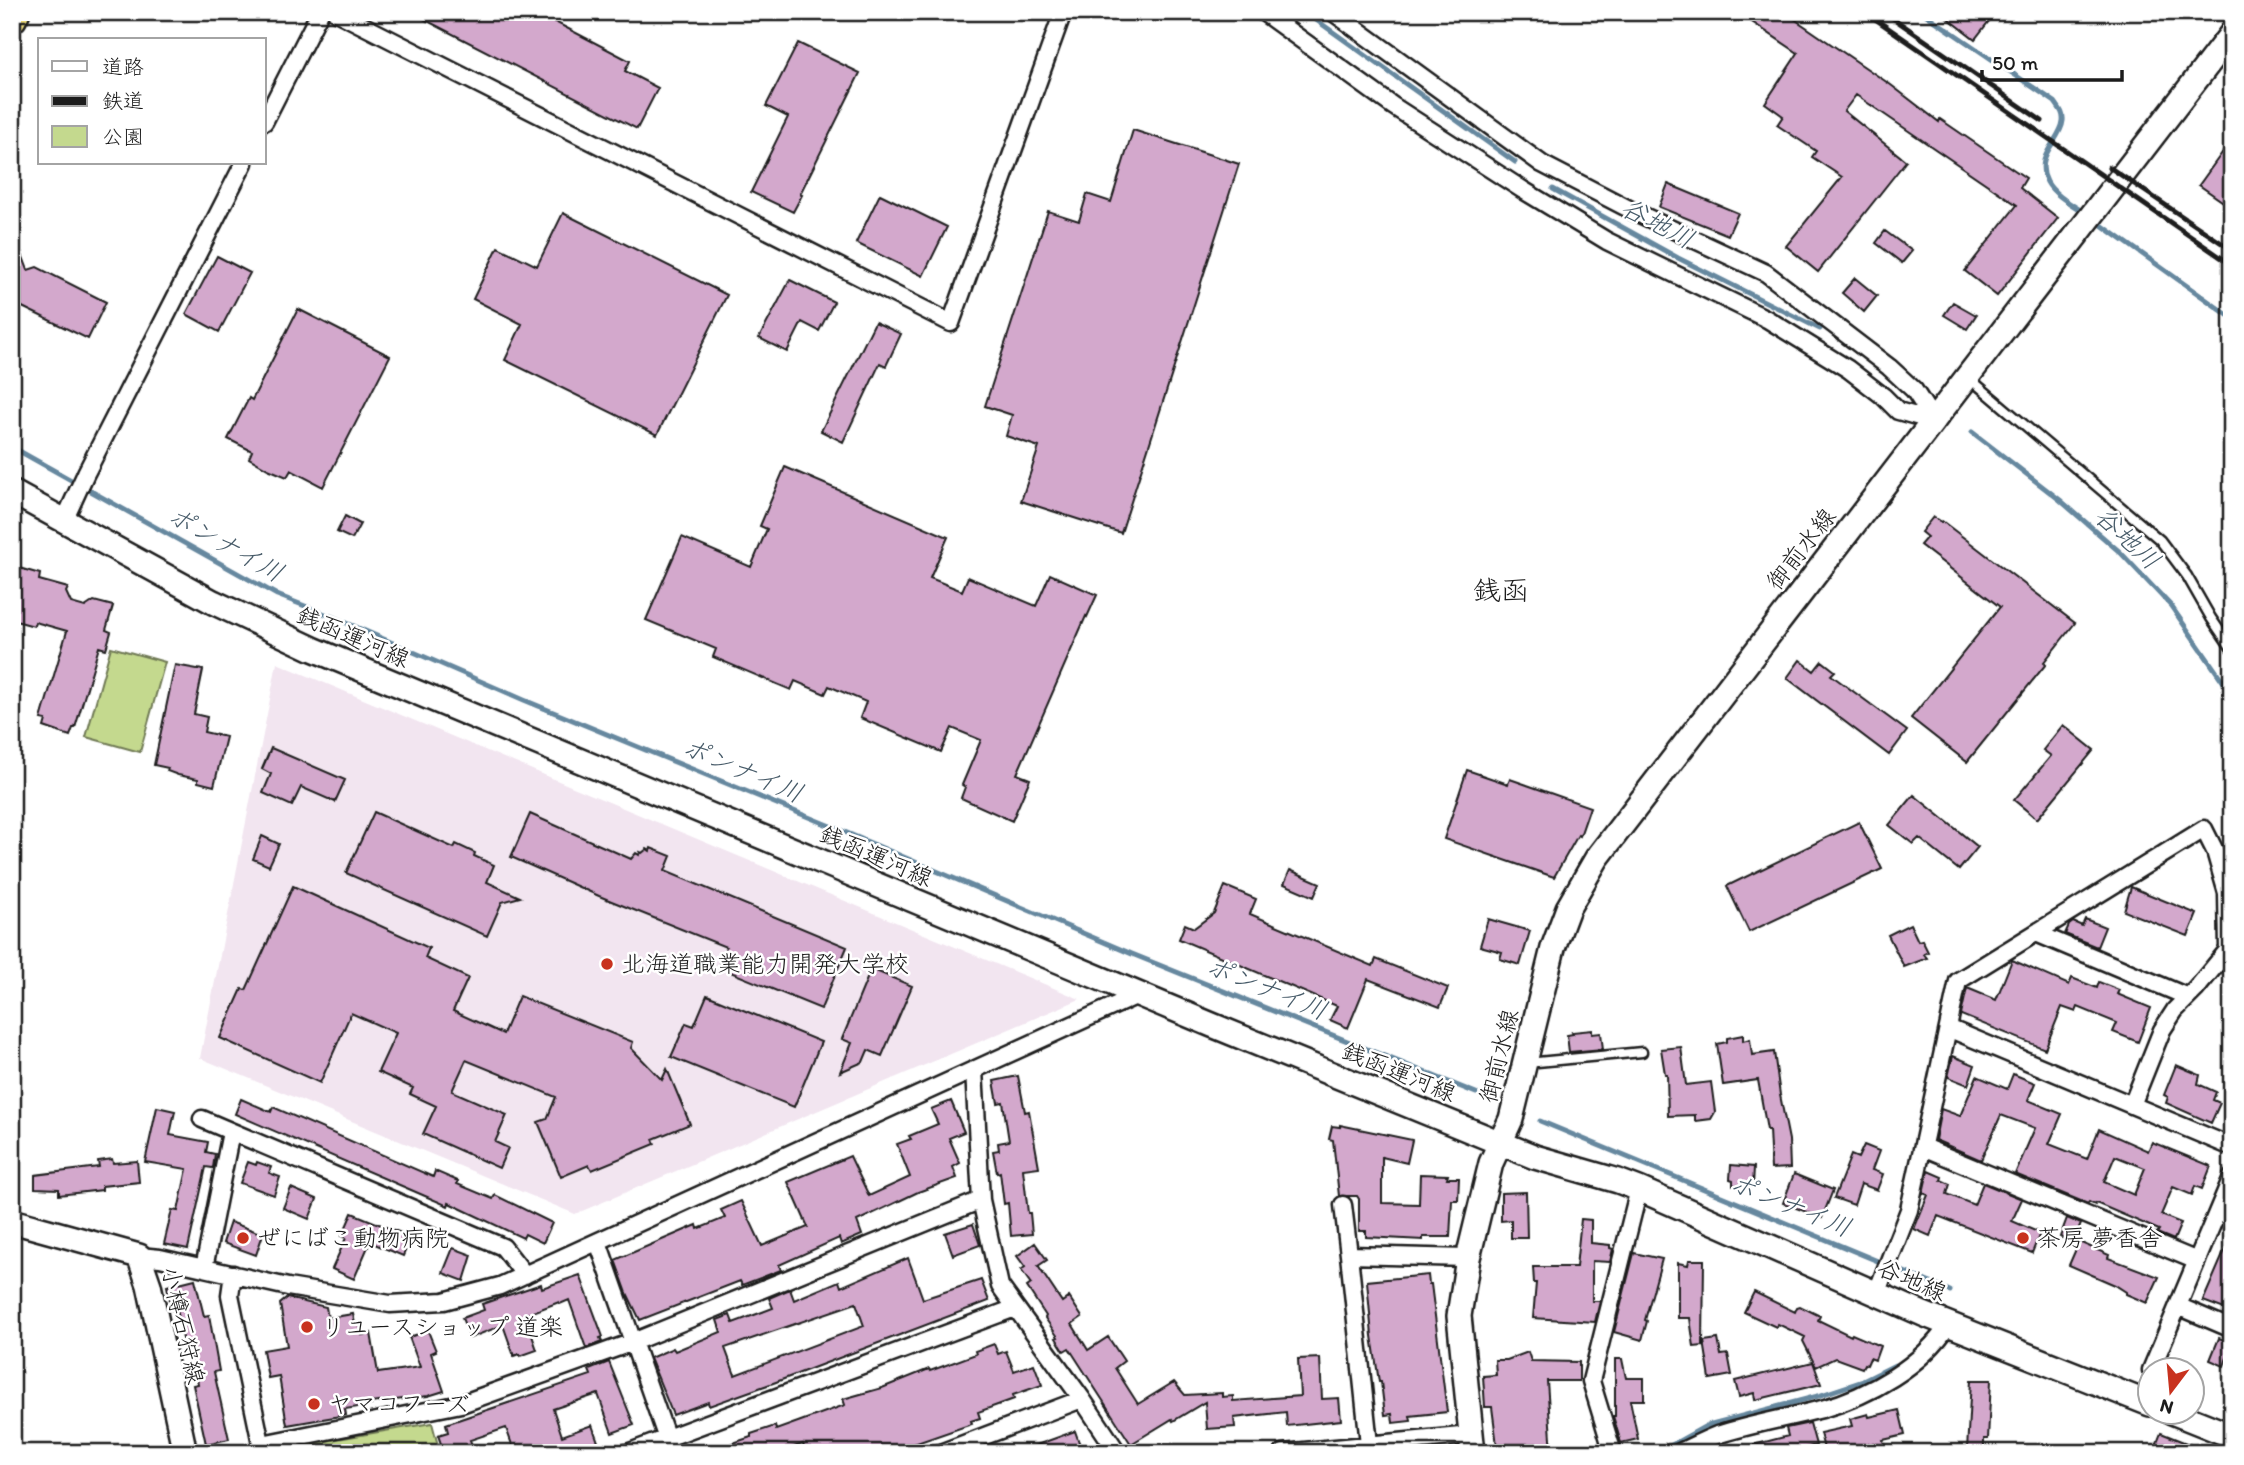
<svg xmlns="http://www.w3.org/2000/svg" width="2244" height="1465" viewBox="0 0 2244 1465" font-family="Itim,'Klee One',sans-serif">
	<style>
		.built { fill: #f2e5f0 }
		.green { fill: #c4d98e; stroke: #707a55; stroke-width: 2 }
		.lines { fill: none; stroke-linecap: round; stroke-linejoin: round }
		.stream { stroke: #66889f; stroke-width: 5 }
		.building { fill: #d3a8cc; stroke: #1c1c1c; stroke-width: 2; fill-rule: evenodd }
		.lane-casing { stroke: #1c1c1c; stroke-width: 13 }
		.street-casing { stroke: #1c1c1c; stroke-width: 21 }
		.secondary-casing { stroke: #1c1c1c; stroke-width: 28 }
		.highway-casing { stroke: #1c1c1c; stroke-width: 33 }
		.lane { stroke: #fff; stroke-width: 8 }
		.street { stroke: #fff; stroke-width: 16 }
		.secondary { stroke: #fff; stroke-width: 23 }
		.highway { stroke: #f5e382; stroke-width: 28 }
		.rail { stroke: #1c1c1c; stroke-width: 5 }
		.poi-dot { fill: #c8321e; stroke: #fff; stroke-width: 2.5 }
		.labels { text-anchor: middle; stroke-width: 5; stroke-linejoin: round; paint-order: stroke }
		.street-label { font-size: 24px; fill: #1c1c1c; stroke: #fff }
		.poi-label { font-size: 24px; fill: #1c1c1c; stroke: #fff; text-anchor: start }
		.water-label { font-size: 26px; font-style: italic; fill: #475b69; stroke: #fff }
		.quarter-label { font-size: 28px; fill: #1c1c1c; stroke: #fff }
	</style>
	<rect width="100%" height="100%" fill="#fff"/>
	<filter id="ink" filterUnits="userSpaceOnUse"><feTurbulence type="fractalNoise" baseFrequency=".0143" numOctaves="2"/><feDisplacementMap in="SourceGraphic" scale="14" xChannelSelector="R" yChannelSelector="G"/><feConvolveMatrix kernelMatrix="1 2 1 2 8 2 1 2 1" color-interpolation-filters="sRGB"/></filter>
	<g filter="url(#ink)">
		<path class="built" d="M277 663 912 929 1080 999 575 1214 200 1058Z"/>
		<path class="green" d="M111 647 165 662 140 752 86 737Z
			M432 1423 440 1453H289L296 1446Z"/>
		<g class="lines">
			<path class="stream" d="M1305 12 1515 162
				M1922 12 2055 102C2059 108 2064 113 2063 121 2061 141 2033 155 2047 182 2054 195 2073 205 2085 213
				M1553 189 1678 258 1820 329
				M2096 221 2232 318
				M1972 432 2060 500 2121 553 2171 606 2227 687 2232 698
				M12 447 277 595 333 617 524 700 840 830 1132 954 1476 1093
				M1540 1121 1950 1291
				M1653 1453 1663 1450 1708 1425 1818 1396 1863 1381 1895 1365"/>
		</g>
		<path class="building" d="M410 12H536L630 61 625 71 658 88 637 129Z
			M1737 12H1784L1891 85 1939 122 1940 119 2026 178 2020 188 2058 218 1997 296 1965 271 2017 205 1856 95 1844 111 1906 161 1818 272 1786 246 1842 177 1812 157 1816 151 1777 125 1783 116 1765 103 1798 53Z
			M1940 12H1996L1975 39Z
			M798 43 860 73 800 194 802 195 793 212 751 192 788 117 766 106Z
			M1133 130 1239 164 1121 533 1021 501 1039 447 1006 436 1012 415 985 406 1048 211 1079 221 1087 194 1111 202Z
			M2232 139V208L2199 185Z
			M1668 184 1738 213 1728 235 1659 207Z
			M880 194 947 227 923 276 856 243Z
			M563 213 727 295 657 435 505 360 522 324 473 299 498 247 537 266Z
			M1885 231 1912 251 1902 263 1876 243Z
			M12 233H14L28 270 37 267 106 302 88 339 12 302Z
			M217 256 250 273 219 332 186 314Z
			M1855 278 1877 296 1864 312 1842 293Z
			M790 280 834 302 819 331 802 322 787 352 759 338Z
			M1953 302 1976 315 1967 329 1944 315Z
			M298 309 390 356 323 487 291 470 287 477 268 469 249 458 252 451 228 439 249 398 252 400Z
			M875 322 901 334 886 366 880 363 843 442 821 431Z
			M785 467 948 537 930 578 962 591 968 577 1036 606 1050 574 1097 595 1087 617 1086 616 1017 774 1030 779 1012 821 961 798 965 787 962 785 981 740 952 728 941 752 860 718 866 702 829 686 825 694 795 681 791 690 713 657 716 649 646 620 682 537 751 567 767 529 760 526Z
			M345 516 360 524 352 539 337 532Z
			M1933 517 1941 522 1942 521 2075 623 2044 662 2046 664 1967 762 1911 718 2000 607 1920 545 1927 537 1921 532Z
			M12 566 40 574 39 580 68 588 66 592 71 603 85 607 94 601 113 606 106 630 111 632 106 649 99 647 75 728H73L70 736 44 727 46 720 41 719 67 631 35 622 34 626 12 620Z
			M1800 660 1814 671 1822 661 1835 671 1831 675 1907 731 1889 755 1787 678Z
			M175 665 203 670 194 714 207 717 204 732 226 737 214 786 198 782V779L178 775 167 771 168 768 154 765Z
			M2063 725 2094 750 2037 819 2014 800 2051 756 2043 750Z
			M271 748 345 780 335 802 301 787 292 806 263 793 271 774 262 769Z
			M1467 770 1508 784 1510 779 1590 807 1580 836 1578 835 1554 877 1444 839Z
			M1914 795 1978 847 1959 870 1919 838 1913 844 1889 825Z
			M374 812 454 848 456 844 475 853 474 856 494 865 487 882 520 897 502 902 487 936 346 873Z
			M530 814 631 859 636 853 639 855 640 852 642 853 647 849 650 851 651 848 671 856 665 871 847 947 821 1009 718 967 726 947 599 896 511 857Z
			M1859 822 1882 869 1749 932 1727 886Z
			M262 836 279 844 269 866 253 859Z
			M1290 870 1320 883 1314 897 1284 884Z
			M293 886 429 948 425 958 468 978 453 1011 503 1034 519 996 633 1042 631 1048 662 1080 667 1069 690 1124 653 1139 655 1144 592 1170 589 1165 561 1177 538 1122 547 1119 556 1097 466 1060 452 1091 507 1115 495 1142 508 1148 499 1168 423 1134 436 1106 410 1094 413 1088 378 1072 396 1033 351 1013 320 1083 220 1038 242 989 246 990Z
			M1225 886 1256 899 1250 914 1373 966 1376 959 1448 988 1440 1007 1368 979 1348 1028 1330 1020 1337 1006 1179 939 1185 924 1194 928 1214 913Z
			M2131 887 2197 914 2188 936 2124 911Z
			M1488 919 1530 931 1520 965 1500 959 1502 952 1480 946Z
			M2085 919 2105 927 2097 947 2065 934 2069 925 2073 922 2082 926Z
			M1910 924 1918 941 1922 940 1928 952 1924 954 1927 958 1904 967 1888 935Z
			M2012 960 2069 985 2072 978 2097 988 2099 982 2119 990 2117 994 2151 1008 2138 1042 2113 1032 2117 1023 2078 1007 2076 1012 2062 1007 2045 1049 1961 1015 1967 988 1996 1000Z
			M871 969 912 986 882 1056 868 1050 863 1062 840 1072 852 1043 842 1039Z
			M707 995 821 1042 794 1107 671 1057 686 1023 694 1026Z
			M1592 1030V1034L1601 1033 1603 1049 1569 1052 1567 1035 1573 1034 1572 1032Z
			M1743 1035V1041L1750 1039 1752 1055 1774 1052 1780 1095 1789 1140 1790 1168 1771 1169 1769 1130H1767L1758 1080 1723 1085 1717 1044 1727 1042V1038Z
			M1681 1047 1686 1085 1711 1082 1715 1112 1711 1119 1695 1121V1115L1668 1116 1667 1074H1665L1661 1049Z
			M1953 1056 1975 1065 1968 1085 1948 1077Z
			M2176 1065 2200 1075 2198 1084 2216 1092 2213 1100 2220 1103 2211 1123 2166 1103 2168 1097 2164 1095Z
			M2013 1074 2035 1083 2028 1100 2062 1114 2049 1144 2087 1159 2099 1129 2148 1151 2152 1142 2211 1166 2202 1189 2195 1186 2192 1195 2173 1187 2161 1215 2181 1223 2174 1240 2157 1233 2159 1230 2096 1203 2095 1205 2089 1202 2088 1204 2015 1174 2035 1128 2001 1115 1981 1160 1935 1140 1941 1109 1960 1116 1977 1076 2007 1089ZM2115 1156 2145 1168 2134 1195 2104 1182Z
			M1018 1076 1025 1112 1029 1111 1039 1167 1023 1169 1028 1213H1030L1032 1234 1011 1236 1008 1203 1004 1204 1000 1172 997 1173 993 1151 999 1150 998 1143 1009 1141 1003 1102 998 1103 994 1081Z
			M241 1099 271 1112 273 1107 433 1177 435 1171 458 1181 457 1184 493 1199 495 1195 552 1223 543 1243 525 1234 523 1238 449 1203 448 1206 425 1196 235 1114Z
			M951 1101 964 1132 949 1138 960 1163 953 1167 957 1178 918 1192 857 1221 862 1235 841 1244 839 1238 779 1265 781 1270 742 1285 740 1281 640 1320 627 1293 615 1260 697 1225 698 1229 725 1218 721 1210 741 1201 762 1246 808 1227 788 1182 850 1156 869 1196 910 1177 897 1144 911 1139 909 1136 938 1124 931 1109Z
			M157 1107 175 1111 170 1135 208 1142 206 1152 215 1154 213 1168 206 1167 188 1249 164 1244 172 1210 178 1211 187 1169 145 1162Z
			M1340 1125 1412 1140 1407 1163 1382 1157V1203L1419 1204 1420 1174 1448 1175 1447 1178H1459L1458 1200H1452L1450 1237H1423V1240L1366 1237V1231H1359V1199L1357 1196H1339L1333 1140 1329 1139 1332 1126 1340 1127Z
			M1864 1145 1879 1151 1872 1170 1883 1174 1877 1190 1861 1184 1854 1205 1834 1198 1851 1155 1858 1158Z
			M112 1159 113 1163 137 1161 139 1182 102 1186V1190L59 1195V1189L35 1188V1175L99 1167 98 1161Z
			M248 1162 256 1165 257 1162 271 1167 269 1173 280 1177 274 1195 240 1183Z
			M1731 1165 1754 1167 1753 1186 1733 1185V1180L1730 1179Z
			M1928 1171 1942 1177 1941 1180 1950 1184 1947 1194 1974 1205 1983 1183 2022 1199 2012 1221 2040 1233 2032 1253 1938 1216 1930 1236 1914 1229 1928 1195 1923 1193Z
			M1794 1174 1833 1190 1822 1218 1783 1203Z
			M291 1188 317 1199 309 1219 283 1208Z
			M1526 1192 1527 1238H1511V1220L1501 1221V1193Z
			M352 1213 411 1237 403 1256 370 1242 354 1279 332 1269 346 1238 342 1236Z
			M2067 1218 2081 1224 2073 1243 2060 1237Z
			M1581 1219 1591 1220V1243L1610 1245V1248L1613 1249 1610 1262 1592 1261V1301H1600L1595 1322 1533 1318 1536 1283H1534L1533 1267H1576Z
			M230 1222 263 1234 256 1255 223 1243Z
			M973 1224 980 1245 953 1255 945 1233Z
			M2232 1234V1298L2227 1310 2203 1301Z
			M2079 1242 2109 1255 2108 1258 2159 1277 2147 1303 2126 1294V1292L2115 1285 2069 1265Z
			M1035 1243 1047 1260 1038 1266 1062 1302 1069 1297 1082 1317 1072 1324 1088 1350 1108 1337 1124 1361 1115 1368 1138 1404 1174 1382 1185 1395 1222 1393V1397L1233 1396V1401L1300 1396 1298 1359 1320 1358 1322 1399 1339 1398 1341 1420 1287 1426 1286 1412 1234 1418 1235 1427 1207 1429 1205 1402 1173 1421 1172 1419 1131 1444 1069 1348 1064 1351 1056 1338 1058 1337 1045 1318 1046 1316 1027 1287 1031 1284 1021 1270 1025 1267 1017 1256Z
			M453 1248 472 1255 464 1281 443 1273Z
			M1634 1253 1662 1259 1645 1320 1647 1321 1642 1340 1614 1332Z
			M908 1258 923 1299 981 1280 989 1301 776 1382 709 1406 708 1402 673 1415 650 1358 673 1348 675 1351 721 1332 717 1320 730 1315 733 1323 773 1308 769 1298 790 1289 794 1300 839 1281 841 1287ZM856 1303 864 1326 735 1375 725 1348Z
			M1689 1260H1704L1703 1346 1694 1347 1690 1318H1678V1263L1688 1265Z
			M580 1275 603 1337 600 1338 602 1342 586 1348 569 1300 560 1304 559 1302 525 1315 537 1350 520 1356 519 1354 514 1356 503 1325 470 1338 462 1318 484 1310 482 1304 541 1284 542 1288Z
			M1428 1275 1429 1284H1431L1447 1412 1410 1416 1411 1421 1393 1423 1392 1414 1385 1415 1381 1382H1379L1372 1336 1367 1281Z
			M195 1279 204 1316 209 1315 219 1371 214 1372 229 1439 206 1444 193 1385 198 1384 190 1343 184 1344 177 1309 172 1310 167 1286Z
			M1754 1292 1795 1312 1797 1307 1800 1306 1820 1316 1818 1320 1851 1336 1852 1334 1880 1346 1875 1360 1870 1358 1867 1365 1864 1364 1862 1368 1835 1358 1816 1367 1803 1341 1805 1337 1778 1324 1776 1327 1744 1312Z
			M287 1298 326 1307 328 1318 353 1314 355 1324 360 1323 362 1335 371 1333 378 1373 420 1367 409 1337 428 1331 436 1351 431 1353 444 1391 428 1396 370 1403 371 1405 345 1409 346 1415 287 1425 279 1376 268 1378 263 1350 287 1346 280 1304Z
			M2219 1338 2232 1343 2224 1366 2210 1360Z
			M1718 1339 1721 1355 1728 1354 1732 1375 1710 1379 1704 1341Z
			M994 1344 998 1354 1006 1351 1014 1371 1034 1364 1042 1385 1013 1395 1014 1399 978 1412 980 1418 971 1421 972 1424 888 1453H806L803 1444 775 1453H712V1450L751 1437V1434L775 1426 776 1430 809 1418 845 1405 843 1399 882 1388 929 1369 930 1371 976 1354 975 1351Z
			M1528 1352 1531 1361 1579 1362V1381H1547L1552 1453H1498L1492 1407H1485L1483 1376 1496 1375 1495 1360H1507Z
			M1615 1359H1622L1626 1378H1644V1400H1630L1638 1439 1621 1443 1613 1416H1615Z
			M609 1362 634 1425 612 1433 598 1394 553 1409 562 1436 592 1425 598 1442 578 1449 579 1453H515L506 1428 470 1440 472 1445 444 1453 438 1435 448 1432 446 1424 591 1375 589 1370Z
			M1813 1362 1821 1384 1755 1400 1754 1393 1739 1397 1735 1381Z
			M1971 1380H1991L1988 1439H1984V1450H1967Z
			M1899 1410 1905 1435 1883 1440 1886 1453H1825L1820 1433 1852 1426 1850 1419 1868 1414 1869 1417Z
			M1810 1423 1816 1445 1786 1453H1743L1742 1448 1788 1436 1786 1428Z
			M1075 1431 1081 1448 1069 1453H1020V1451Z
			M2161 1433 2209 1452V1453H2164L2155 1448Z"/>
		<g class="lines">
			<defs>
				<path id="lane" d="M1968 377 2160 540 2187 576 2211 618 2232 649
					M1527 1063 1642 1052"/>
				<path id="street" d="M336 12 951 323 1063 12
					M1263 12 1393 106 1523 190 1607 241 1767 319 1848 369 1883 396 1898 411 1934 421
					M1333 12 1542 164 1633 211 1766 273 1889 367 1914 390 1934 421
					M264 122 320 12
					M64 521 86 473 244 163
					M2036 933 2188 997
					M1948 1028 2232 1147
					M974 1070 981 1200 1000 1286 1082 1399 1118 1453
					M202 1119 503 1247 525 1275
					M1923 1147 2197 1261
					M1343 1205 1349 1255
					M598 1242 672 1453
					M139 1256 160 1258 288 1287 390 1304 444 1301 500 1286 1140 994
					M204 1268 231 1132
					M233 1274 230 1295 263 1453
					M1876 1294 1909 1210 1958 981 2204 829 2215 851 2227 893 2228 950 2196 989 2175 1010 2162 1030 2132 1105
					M2178 1306 2232 1329
					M2151 1370 2232 1177
					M262 1444 461 1404 633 1342 981 1200
					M1369 1444 1349 1255 1468 1258
					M627 1453 1015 1308
					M940 1453 1082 1399
					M1283 1453 1471 1435
					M1613 1453 1591 1381 1639 1189
					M1678 1453C1691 1447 1704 1440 1717 1435 1751 1424 1787 1418 1822 1409 1869 1396 1922 1366 1949 1324"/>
				<path id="secondary" d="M12 492 213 602 313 649 1212 1025 1535 1157 1618 1181 1639 1189 1923 1314 2150 1404
					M12 1221 139 1256 149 1285 185 1453
					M2172 1412 2232 1436
					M1473 1453 1459 1316 1468 1258 1491 1163 1511 1119 1553 948 1568 908 1597 858 2232 33"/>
				<path id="highway" d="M12 18 15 12"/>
			</defs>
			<use href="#lane" class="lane-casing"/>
			<use href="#street" class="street-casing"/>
			<use href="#secondary" class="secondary-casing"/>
			<use href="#highway" class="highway-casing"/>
			<use href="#lane" class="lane"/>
			<use href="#street" class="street"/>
			<use href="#secondary" class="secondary"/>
			<use href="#highway" class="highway"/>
			<path class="rail" d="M1865 12 2232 265
				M1884 12 2042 121
				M2109 167 2232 250"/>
		</g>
	</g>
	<g class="poi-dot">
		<circle cx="607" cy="964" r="7"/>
		<circle cx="243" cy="1238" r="7"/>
		<circle cx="2023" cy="1238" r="7"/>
		<circle cx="307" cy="1327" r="7"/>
		<circle cx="314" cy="1404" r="7"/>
	</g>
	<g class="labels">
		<g class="street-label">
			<text transform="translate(1801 549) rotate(-52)" y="8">御前水線</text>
			<text transform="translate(353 637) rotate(23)" y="8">銭函運河線</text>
			<text transform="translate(876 856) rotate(23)" y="8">銭函運河線</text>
			<text transform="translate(1499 1056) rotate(-76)" y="8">御前水線</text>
			<text transform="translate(1399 1072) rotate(22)" y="8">銭函運河線</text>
			<text transform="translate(1912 1280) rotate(23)" y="8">谷地線</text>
			<text transform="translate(183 1325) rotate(77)" y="8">小樽石狩線</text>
		</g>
		<g class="poi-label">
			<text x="621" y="972">北海道職業能力開発大学校</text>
			<text x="257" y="1246">ぜにばこ動物病院</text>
			<text x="2037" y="1246">茶房 夢香舎</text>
			<text x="321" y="1335">リユースショップ 道楽</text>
			<text x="328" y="1412">ヤマコフーズ</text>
		</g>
		<g class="water-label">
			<text transform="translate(1658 223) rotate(28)" y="9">谷地川</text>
			<text transform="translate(2128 538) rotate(43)" y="9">谷地川</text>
			<text transform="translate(226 544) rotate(29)" y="9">ポンナイ川</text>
			<text transform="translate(743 770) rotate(23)" y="9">ポンナイ川</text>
			<text transform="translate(1267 988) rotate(22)" y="9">ポンナイ川</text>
			<text transform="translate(1791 1205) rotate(22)" y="9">ポンナイ川</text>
		</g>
		<g class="quarter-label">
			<text x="1501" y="600">銭函</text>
		</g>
	</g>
	<rect width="2244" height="1465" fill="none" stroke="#fff" stroke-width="42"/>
	<rect x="21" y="21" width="2202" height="1423" fill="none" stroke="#1c1c1c" stroke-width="2.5" filter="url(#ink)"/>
	<rect x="38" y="38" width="228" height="126" fill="#ffffff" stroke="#a4a4a4" stroke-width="2"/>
	<rect x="52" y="61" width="35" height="10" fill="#ffffff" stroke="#a4a4a4" stroke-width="2"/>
	<text x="102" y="74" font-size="21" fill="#1c1c1c">道路</text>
	<rect x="52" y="96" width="35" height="10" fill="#1c1c1c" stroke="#a4a4a4" stroke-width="2"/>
	<text x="102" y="108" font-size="21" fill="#1c1c1c">鉄道</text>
	<rect x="52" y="126" width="35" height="21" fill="#c4d98e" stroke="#a4a4a4" stroke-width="2"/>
	<text x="102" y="144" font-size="21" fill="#1c1c1c">公園</text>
	<g transform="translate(2171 1391) rotate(196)"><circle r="33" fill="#ffffff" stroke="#a4a4a4" stroke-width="2"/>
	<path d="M0-5L12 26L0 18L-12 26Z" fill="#c8321e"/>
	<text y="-10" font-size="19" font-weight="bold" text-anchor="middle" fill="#1c1c1c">N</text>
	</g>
	<path d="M1982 70v10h140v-10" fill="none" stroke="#1c1c1c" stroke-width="3.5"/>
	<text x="1992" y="70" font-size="21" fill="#1c1c1c" stroke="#ffffff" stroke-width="5" paint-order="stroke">50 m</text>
</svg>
